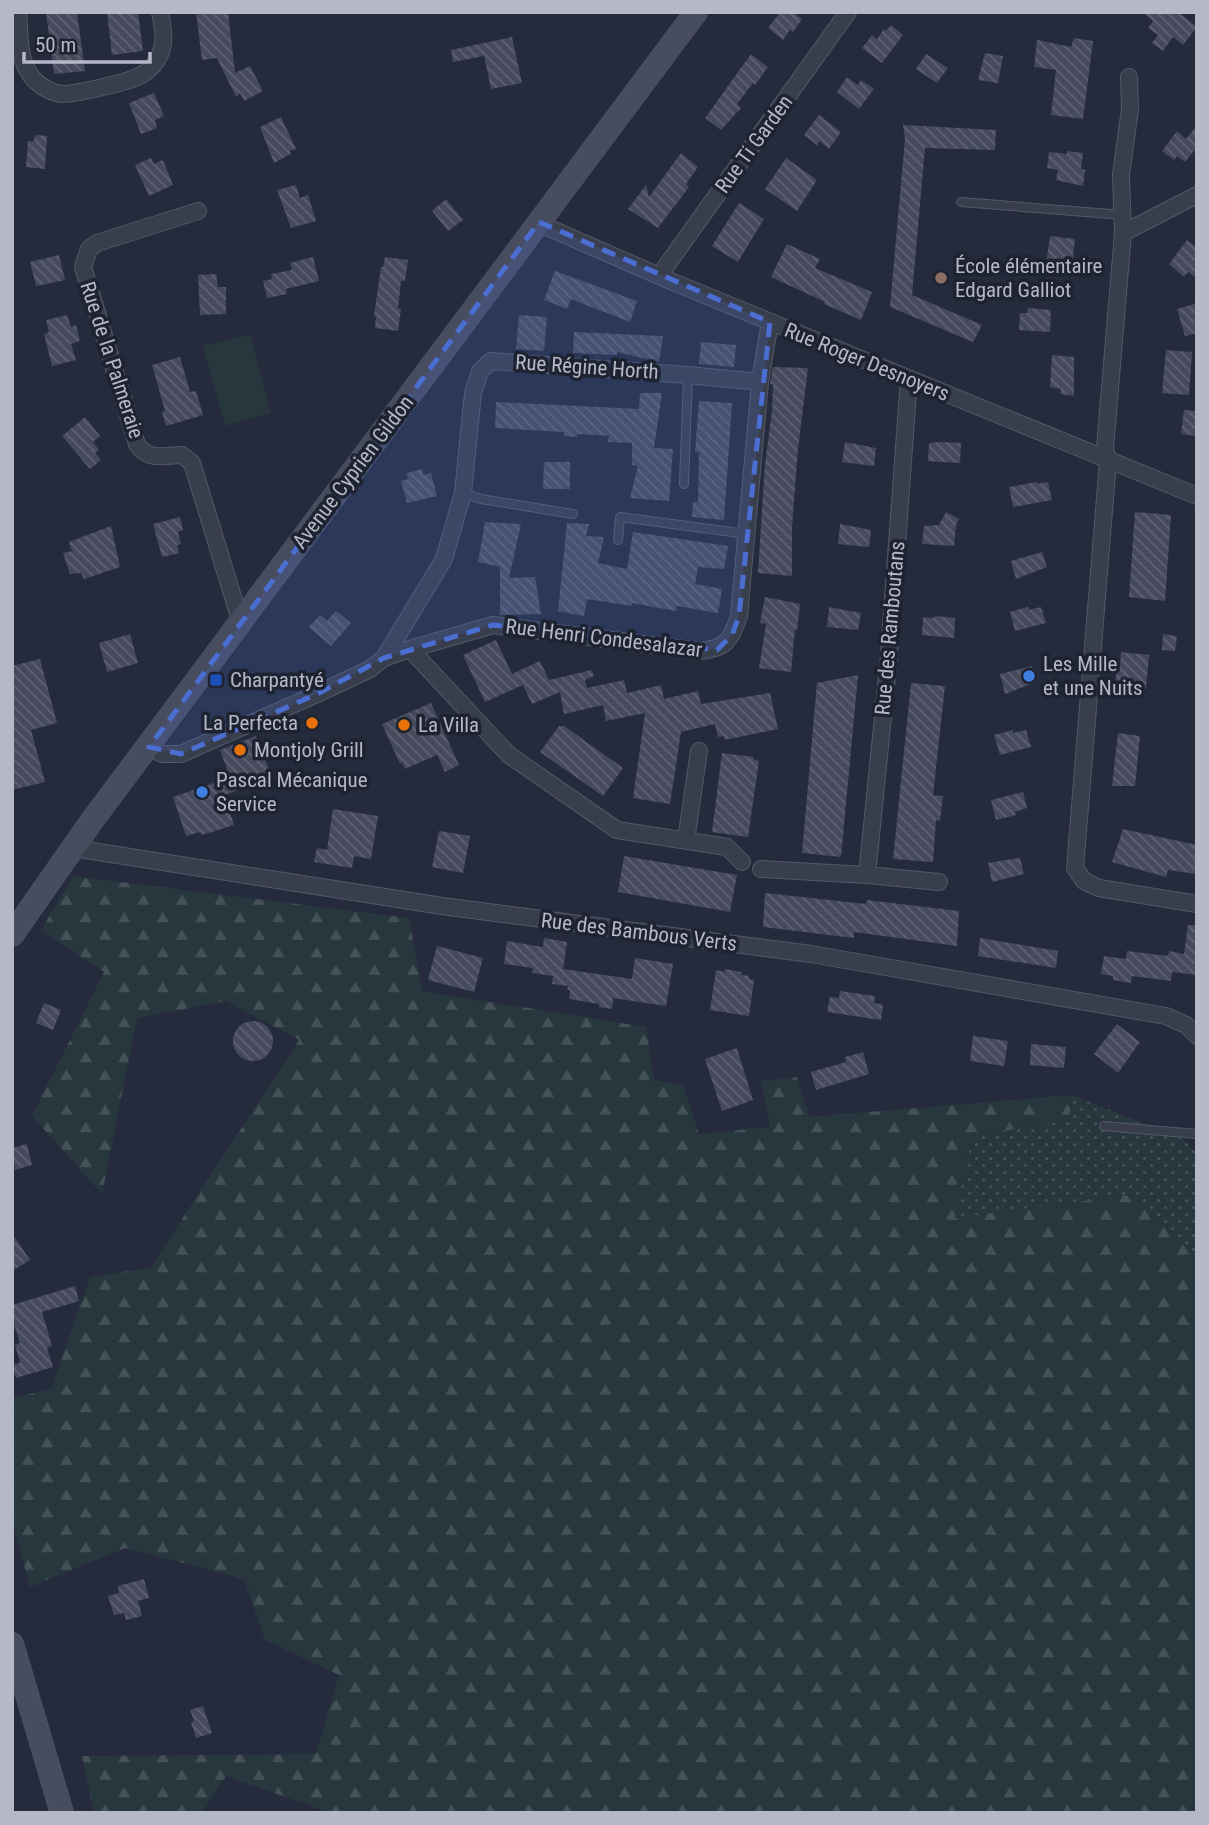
<svg xmlns="http://www.w3.org/2000/svg" width="1209" height="1825" viewBox="0 0 1209 1825" font-family="'Roboto Condensed',sans-serif">
	<style>
		.green { fill: url(#green-dots) }
		.forest { fill: url(#forest-firs) }
		.pitch { fill: #27373d }
		.building { fill: url(#building-back-hatch) }
		.lines { fill: none; stroke-linecap: round; stroke-linejoin: round }
		.lane-casing { stroke: #545967; stroke-width: 10 }
		.street-casing { stroke: #545967; stroke-width: 18 }
		.secondary-casing { stroke: #545967; stroke-width: 24 }
		.lane { stroke: #393e4c; stroke-width: 8 }
		.street { stroke: #393e4c; stroke-width: 16 }
		.secondary { stroke: #474c5f; stroke-width: 23 }
		.marked { fill: #4b6ed3; fill-opacity: 0.2; stroke: #4b6ed3; stroke-width: 5; stroke-dasharray: 14 9; stroke-linejoin: round }
		.education-dot { fill: #8d6e63; stroke: #1e2331; stroke-width: 2.5 }
		.shop-dot { fill: #3f7fe0; stroke: #1e2331; stroke-width: 2.5 }
		.transit-dot { fill: #1a4fb4; stroke: #1e2331; stroke-width: 2.5 }
		.food-dot { fill: #e8710a; stroke: #1e2331; stroke-width: 2.5 }
		.labels { text-anchor: middle; stroke-width: 7; stroke-linejoin: round; paint-order: stroke }
		.street-label { font-size: 21px; fill: #b5b9c7; stroke: #1e2331 }
		.poi-label { font-size: 21px; fill: #b5b9c7; stroke: #1e2331; text-anchor: start }
	</style>
	<defs>
		<pattern id="green-dots" width="8" height="8" patternUnits="userSpaceOnUse" patternTransform="scale(1.75)"><rect width="8" height="8" fill="#27373d"/><path d="M2 2h.1M6 6h.1" fill="none" stroke="#445258" stroke-width="1.8" stroke-linecap="round"/></pattern>
		<pattern id="forest-firs" width="22" height="20" patternUnits="userSpaceOnUse" patternTransform="scale(1.75)"><rect width="22" height="20" fill="#27373d"/><path d="M5 1l3.5 6h-7zM16 11l3.5 6h-7z" fill="#445258"/></pattern>
		<pattern id="building-back-hatch" width="6" height="6" patternUnits="userSpaceOnUse" patternTransform="scale(1.75)"><rect width="6" height="6" fill="#454a5d"/><path d="M-1 5l2 2M0 0l6 6M5-1l2 2" fill="none" stroke="#5e6273"/></pattern>
	</defs>
	<rect width="100%" height="100%" fill="#252b3c"/>
	<path class="green" d="M1072 1095 1183 1139 1197 1154V1257L1131 1195 954 1219 972 1136 1068 1120Z"/>
	<path class="forest" d="M73 876 409 918 422 991 646 1027 654 1080 683 1085 699 1134 770 1127 761 1081 797 1077 809 1117 1072 1095 1069 1120 972 1136 955 1218 1131 1195 1197 1257V1813H331L226 1776 202 1813H94L82 1756 316 1754 339 1675 265 1640 244 1579 125 1548 30 1587 12 1520V1398L51 1389 90 1277 150 1268 299 1040 226 1001 137 1018 102 1194 32 1116 104 972 41 930Z"/>
	<path class="pitch" d="M250 334 271 413 225 426 203 346Z"/>
	<path class="building" d="M46 12H77L85 71 54 74Z
		M107 12H138L143 51 112 55Z
		M196 12H228L235 73 250 66 263 91 244 101 240 93 236 97 217 58 202 60Z
		M780 12H793L802 19 793 32 790 30 783 40 768 28Z
		M1142 12H1178L1197 27 1183 45 1173 37 1163 51 1152 43 1158 35 1148 28 1153 21Z
		M891 25 903 35 882 63 862 48 872 35 877 39 884 29 886 31Z
		M512 37 522 83 491 89 484 56 453 62 451 50Z
		M1074 38 1093 41 1083 119 1051 115 1056 70 1034 67 1037 40 1071 47Z
		M985 53 1003 56 998 83 978 80Z
		M751 54 768 67 755 85 753 83 737 104 741 108 721 130 705 118Z
		M926 54 948 68 937 83 916 69Z
		M847 77 858 85 861 80 874 89 859 109 837 92Z
		M154 93 164 116 155 120 157 128 141 134 129 103Z
		M819 115 841 132 829 149 820 141 817 145 804 135Z
		M281 117 296 149 290 151 291 154 274 163 260 127Z
		M903 125 996 130 995 150 925 148 912 295 982 325 973 342 890 307 905 139Z
		M1197 125V147L1185 162 1177 156 1174 160 1162 151 1177 131 1186 139Z
		M35 135 47 136 45 169 26 167 28 141H34Z
		M1067 151 1083 153 1081 169 1085 170 1083 186 1056 180 1058 170 1047 168 1049 152 1067 154Z
		M681 153 698 167 686 184 689 187 658 228 628 209 646 185 649 197Z
		M151 158 154 164 163 160 173 185 149 196 135 165Z
		M786 158 817 180 797 211 765 189Z
		M296 185 300 198 308 195 316 221 291 228 277 190Z
		M446 199 463 220 448 231 432 211Z
		M739 203 764 219 738 262 712 246Z
		M1050 236 1075 239 1072 268 1046 265Z
		M1187 240 1197 248V278L1188 272 1184 277 1169 264Z
		M787 244 820 259 815 268 872 292 861 320 824 304 825 302 771 277Z
		M59 255 65 280 36 286 30 262Z
		M313 257 319 281 286 289 287 294 267 298 263 281 272 279 271 274 292 270 290 263Z
		M385 257 408 260 405 281H401L398 309H401L398 331 375 328 376 317 374 316 381 267H383Z
		M555 271 637 301 630 322 571 299 567 309 544 300Z
		M216 274 218 287H226V314L200 315 198 275Z
		M1197 303V333L1185 336 1177 309Z
		M1028 308 1051 310 1050 332 1019 330 1020 313H1027Z
		M67 315 71 327 76 325 80 341 71 344 76 360 52 366 44 334 49 332 46 320Z
		M519 315 547 317 544 351 516 349Z
		M574 332 663 336 659 362 617 352V355L573 353Z
		M701 342 736 345 734 367 699 364Z
		M1166 350 1192 352 1189 395 1162 393Z
		M1052 355 1074 357V396L1060 394 1061 389 1050 387Z
		M180 357 190 392 196 391 203 415 166 426 162 412 165 411 152 365Z
		M773 367 808 368 798 449 792 527V576L758 573 765 464 772 411 773 384H770Z
		M640 393H662L654 448 673 449 669 501 630 498 638 466 632 465V443L608 442 609 436 577 434V437L564 436V432L495 428 496 402 639 409Z
		M699 401 732 403 724 520 692 517 693 502H698L699 452H695Z
		M1184 410 1197 411V436L1181 434Z
		M85 417 100 436 93 442 99 450 95 453 101 460 90 469 62 436Z
		M845 442 876 448 874 466 842 462Z
		M941 442 961 443 960 463 928 461 929 443Z
		M544 462H570V489H543Z
		M422 469 423 475 431 473 437 496 407 503 401 481 408 479 407 473Z
		M1037 482V484L1048 482 1052 500 1013 507 1009 487Z
		M946 512 959 519 956 525 954 546 922 544 924 526 939 525Z
		M1135 512 1171 515 1165 601 1129 597Z
		M180 517 183 530 178 532 181 544 177 545 179 553 162 557 153 524Z
		M485 522 521 524 509 578 535 577 541 614 500 615V567L478 562Z
		M567 523 589 524 586 536 604 537 598 563 627 569 633 532 728 546 724 569 698 567 695 584 722 589 718 613 677 606 676 611 632 603V606L587 599 584 616 558 611Z
		M840 524 871 530 869 547 838 544Z
		M111 526 120 567 84 579 81 573 70 574 63 553 72 551 69 542Z
		M1042 552 1047 567 1016 579 1011 561Z
		M765 597 800 604 797 630 795 629 791 672 759 668 766 624 760 623Z
		M829 607 861 613 858 630 827 627Z
		M1028 607 1029 610 1041 607 1046 623 1015 631 1010 612Z
		M336 611 351 623 331 646 309 627 320 615 327 621Z
		M935 616 955 618 954 638 922 635 923 617 934 618Z
		M130 634 138 663 107 672 99 643Z
		M1163 634 1177 636 1175 651 1162 650Z
		M496 640 512 674 540 661 549 680 592 670 594 676 585 680 587 688 624 680 627 693 661 685 664 699 698 691 701 704 770 693 778 729 724 740V736L718 737 715 724 681 732 670 804 633 798 645 713 606 721 603 705 564 714 560 692 532 704 523 685 485 702 463 655Z
		M1121 652 1149 655 1146 689 1115 686 1117 666H1120Z
		M40 659 57 723 31 730 45 782 12 790V666Z
		M1032 666 1036 682 1005 694 1000 674Z
		M858 675 841 857 802 853 817 683Z
		M911 683 945 686 933 795 943 796 940 821 936 820 933 862 893 859Z
		M431 703 459 765 445 772 437 755 405 769 402 762 400 764 382 724Z
		M559 726H564L623 768 603 796 540 752Z
		M1013 730V733L1026 730 1031 747 1000 755 994 735Z
		M1118 733 1140 736 1135 786H1112Z
		M256 736 272 777 225 795 234 825 202 835 200 832 186 836 173 797 225 779 222 771 227 769 220 750Z
		M722 753 754 757V760L759 761 748 837 712 832Z
		M1023 792 1027 808 1015 812 1016 815 996 820 991 800Z
		M333 809 378 816 371 859 354 856 352 868 314 862 317 848 327 850Z
		M1123 829 1197 845V874L1168 870 1166 877 1112 862Z
		M439 831 470 836 463 873 432 867Z
		M624 856 737 875 730 912 618 892Z
		M1020 858 1024 874 992 882 988 863Z
		M765 893 866 904 867 900 959 911 957 946 854 932V938L763 927Z
		M1188 925H1197V975L1172 972 1171 981 1132 976 1131 983 1113 980V976L1101 974 1104 956 1126 959 1127 951 1168 956 1169 951 1184 954Z
		M544 938 567 942 563 969 632 979 635 958 673 964 666 1006 613 998 612 1009 599 1007V1004L569 999 570 990H567L568 986 552 984 553 976 532 973 533 968 504 964 507 941 543 947Z
		M980 938 1058 951 1056 968 978 956Z
		M437 946 483 958 474 992 428 980Z
		M725 969 742 972 741 975 749 976V979L754 980 749 1016 710 1010 716 970 725 972Z
		M840 991 875 996 874 1003 883 1005 881 1020 827 1012 830 997 839 998Z
		M44 1003 61 1010 53 1030 36 1023Z
		M233 1041a20 20 0 1 1 40 0a20 20 0 1 1-40 0Z
		M1117 1024 1140 1042 1118 1073 1094 1054Z
		M973 1036 1008 1041 1004 1066 970 1061Z
		M1031 1044 1066 1047 1064 1068 1030 1065Z
		M737 1048 753 1100 722 1111 705 1059Z
		M863 1052 869 1074 816 1090 811 1072 846 1062 845 1057Z
		M27 1144 32 1165 15 1170 12 1148Z
		M12 1233 30 1260 12 1271Z
		M75 1286 79 1301 42 1312 52 1346 47 1348 53 1367 16 1378 12 1365 20 1363 15 1345 20 1343 12 1318V1305Z
		M144 1579 149 1598 138 1601 142 1616 126 1620 124 1613 114 1615 108 1596 119 1593 118 1586Z
		M203 1706 212 1733 196 1738 191 1722 194 1721 190 1710Z"/>
	<g class="lines">
		<defs>
			<path id="lane" d="M961 202 1123 215
				M684 484 688 375
				M463 493 481 499 573 514
				M618 540 620 517 747 534
				M1104 1126 1197 1134"/>
			<path id="street" d="M18 12C20 30 18 55 28 71 34 83 49 93 63 94 75 94 125 83 137 77 145 74 153 67 157 60 167 45 163 29 160 12
				M1129 77 1130 109 1121 175 1123 233 1105 448 1108 461 1075 868 1084 881 1099 888 1197 904
				M198 211 97 243 89 249 83 267 137 444C149 462 164 455 182 455L192 463 241 623
				M539 222 547 227 673 282 1197 496
				M1123 233 1197 195
				M659 276 848 12
				M410 649 509 755 617 830 727 847 742 862
				M384 658 410 649 493 625 699 651C726 649 731 640 739 616L760 382 770 322
				M149 747 162 754H181L317 694 370 669 384 658 444 559 463 493 473 393 480 371 491 361 688 375 760 382
				M686 840 699 751
				M73 848 442 906 811 954 1166 1016 1186 1025 1197 1036
				M761 869 867 875 888 667 909 379
				M867 875 939 882"/>
			<path id="secondary" d="M12 935 91 822 696 12
				M12 1644 62 1813"/>
		</defs>
		<use href="#lane" class="lane-casing"/>
		<use href="#street" class="street-casing"/>
		<use href="#secondary" class="secondary-casing"/>
		<use href="#lane" class="lane"/>
		<use href="#street" class="street"/>
		<use href="#secondary" class="secondary"/>
	</g>
	<path class="marked" d="M539 222 770 322 739 616 732 635 717 650 493 625 384 658 317 694 181 754 149 747Z"/>
	<circle class="education-dot" cx="941" cy="278" r="7"/>
	<g class="shop-dot">
		<circle cx="1029" cy="676" r="7"/>
		<circle cx="202" cy="792" r="7"/>
	</g>
	<rect class="transit-dot" x="209" y="673" width="14" height="14" rx="3.5"/>
	<g class="food-dot">
		<circle cx="312" cy="723" r="7"/>
		<circle cx="404" cy="725" r="7"/>
		<circle cx="240" cy="750" r="7"/>
	</g>
	<g class="labels">
		<g class="street-label">
			<text transform="translate(754 144) rotate(-54)" y="7">Rue Ti Garden</text>
			<text transform="translate(112 360) rotate(72)" y="7">Rue de la Palmeraie</text>
			<text transform="translate(867 362) rotate(22)" y="7">Rue Roger Desnoyers</text>
			<text transform="translate(587 367) rotate(4)" y="7">Rue Régine Horth</text>
			<text transform="translate(353 472) rotate(-53)" y="7">Avenue Cyprien Gildon</text>
			<text transform="translate(890 628) rotate(-85)" y="7">Rue des Ramboutans</text>
			<text transform="translate(604 638) rotate(7)" y="7">Rue Henri Condesalazar</text>
			<text transform="translate(639 932) rotate(7)" y="7">Rue des Bambous Verts</text>
		</g>
		<g class="poi-label">
			<text x="955" y="273">École élémentaire<tspan x="955" dy="24">Edgard Galliot</tspan></text>
			<text x="1043" y="671">Les Mille<tspan x="1043" dy="24">et une Nuits</tspan></text>
			<text x="230" y="687">Charpantyé</text>
			<text x="298" y="730" text-anchor="end">La Perfecta</text>
			<text x="418" y="732">La Villa</text>
			<text x="254" y="757">Montjoly Grill</text>
			<text x="216" y="787">Pascal Mécanique<tspan x="216" dy="24">Service</tspan></text>
		</g>
	</g>
	<rect width="1209" height="1825" fill="none" stroke="#b5b9c7" stroke-width="28"/>
	<path d="M24 52v10h126v-10" fill="none" stroke="#b5b9c7" stroke-width="3.5"/>
	<text x="35" y="52" font-size="21" fill="#b5b9c7" stroke="#1e2331" stroke-width="5" paint-order="stroke">50 m</text>
</svg>
